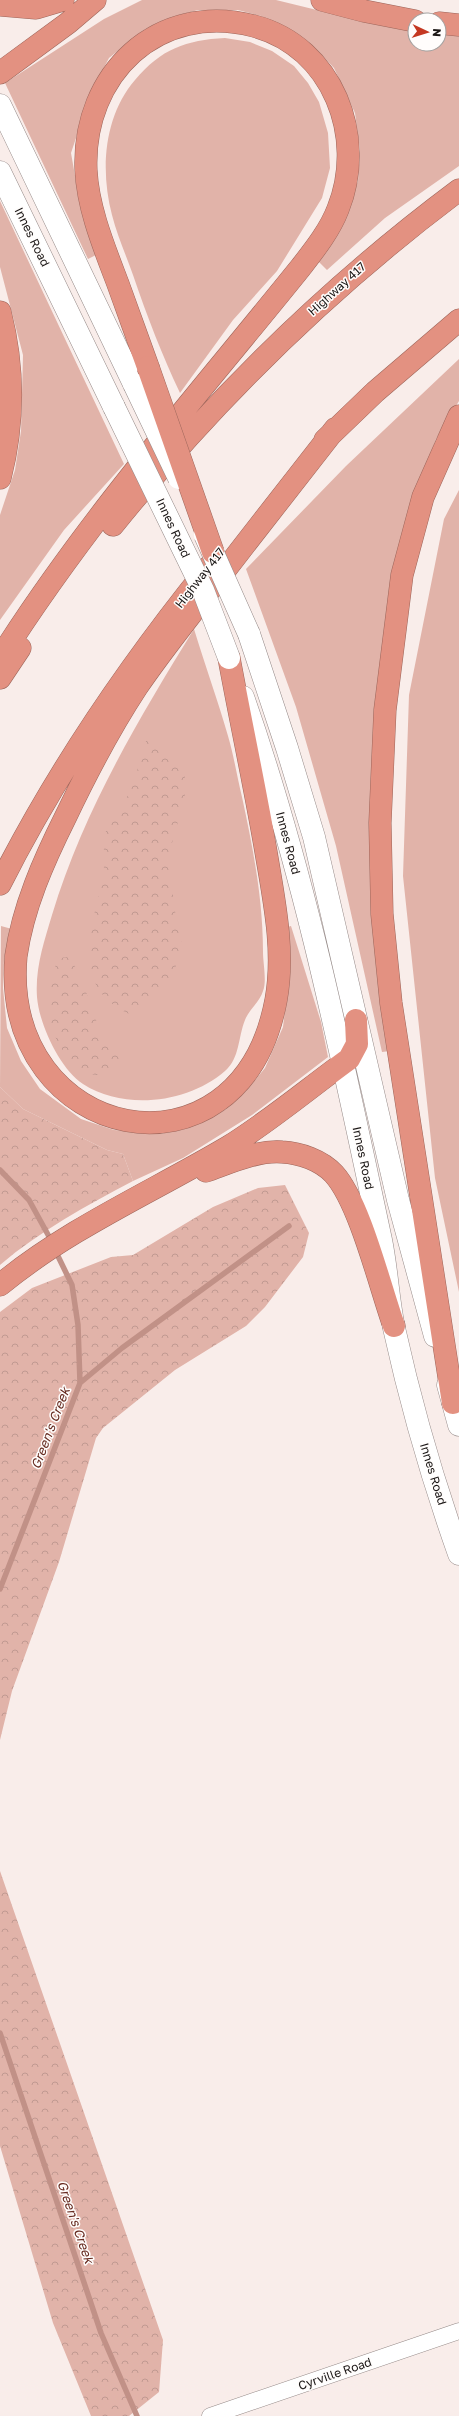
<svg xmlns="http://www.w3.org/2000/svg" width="459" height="2416" viewBox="0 0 459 2416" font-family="'Golos Text',sans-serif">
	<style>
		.green { fill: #e1b3a9 }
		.forest { fill: url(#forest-crowns) }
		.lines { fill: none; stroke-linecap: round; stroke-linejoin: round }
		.stream { stroke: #c19187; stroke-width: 5.5 }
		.minor-casing { stroke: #958a88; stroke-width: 17 }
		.secondary-casing { stroke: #958a88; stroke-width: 23 }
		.motorway-casing { stroke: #9d665b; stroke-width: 23 }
		.minor { stroke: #fff; stroke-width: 16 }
		.secondary { stroke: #fff; stroke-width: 22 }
		.motorway { stroke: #e39181; stroke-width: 22 }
		.secondary-bridge-casing { stroke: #958a88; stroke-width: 23; stroke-linecap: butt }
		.motorway-bridge-casing { stroke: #9d665b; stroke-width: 23; stroke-linecap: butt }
		.secondary-bridge { stroke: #fff; stroke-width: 22 }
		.motorway-bridge { stroke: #e39181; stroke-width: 22 }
		.labels { text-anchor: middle; stroke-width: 3; stroke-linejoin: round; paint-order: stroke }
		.street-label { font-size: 12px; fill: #1a1615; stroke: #fffdfc }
		.water-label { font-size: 13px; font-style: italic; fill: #662a1f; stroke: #fffdfc }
	</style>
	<defs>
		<pattern id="forest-crowns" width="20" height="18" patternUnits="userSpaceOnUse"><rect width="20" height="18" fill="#e1b3a9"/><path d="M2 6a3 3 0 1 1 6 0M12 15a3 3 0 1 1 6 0" fill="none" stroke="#c09991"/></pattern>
	</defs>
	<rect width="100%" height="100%" fill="#f9edea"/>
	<path class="green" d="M142 0H276L370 23 415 29V44H439V32L459 33V166L385 218 327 270 318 261 350 204 358 181 360 150 355 113 334 68 319 52 292 31 261 16 238 10H198L176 16 145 29 109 58 91 93 71 153 80 204 98 254 88 259 5 83 104 19Z
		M225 38 250 42 272 51 294 66 308 83 319 102 328 133 330 168 322 198 277 271 233 320 180 393C162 355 147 316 133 275 126 255 117 235 112 215 100 170 104 116 135 80 161 49 186 40 225 38Z
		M0 201 124 464 64 530 0 620V515L15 470 21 431 23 355 0 267Z
		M459 359V401L436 439 405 524 385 626 390 1051 382 1052 336 846 296 707 246 569 346 466Z
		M459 490V1292L435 1178 403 876 409 695 444 519Z
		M194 629C205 665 218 701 228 736 234 756 237 777 242 797 253 848 263 899 263 952 263 963 267 981 263 991 260 1002 249 1009 245 1020 238 1037 240 1058 225 1071 188 1103 125 1111 83 1084 60 1069 39 1024 37 997 35 968 44 942 52 915 83 812 138 720 194 629Z
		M1 926 12 929 4 960 3 988 7 1028 21 1061 40 1089 81 1119 114 1130 160 1134 184 1129 225 1110 245 1092 265 1068 283 1027 288 986 287 927 291 926 321 1022 328 1057 252 1115 183 1158 133 1181 123 1154 107 1150 23 1109 0 1087Z"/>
	<path class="forest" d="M150 735 185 770V797L172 843 170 874 177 925 183 948 174 971 157 998 131 1015C63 984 96 923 104 867 105 856 102 842 106 831 112 816 125 804 131 789 140 771 138 751 150 735Z
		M69 957C88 983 90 1017 108 1044 113 1052 119 1054 121 1064 114 1068 104 1075 96 1075 70 1073 50 1035 49 1012 49 995 52 974 58 958Z
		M0 1087 23 1109 107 1150 123 1154 133 1181C86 1206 41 1230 0 1265Z
		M285 1185 309 1233 303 1257 265 1307 246 1326 175 1370 103 1428 96 1438 59 1562 12 1691 0 1740V1312L32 1288 111 1257 133 1255 213 1207 258 1188Z
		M0 1871 163 2340 159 2392 129 2416H91L53 2323 0 2146Z"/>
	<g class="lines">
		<path class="stream" d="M0 1170 29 1200 52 1242
			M80 1383 122 1348 289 1226
			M0 1589 80 1383 78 1325 72 1285 55 1250
			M0 2033 101 2333 137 2416"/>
		<defs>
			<path id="minor" d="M210 2416 459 2331"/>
			<path id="secondary" d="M0 105 134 384
				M0 172 114 407
				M249 634 287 748 314 837 398 1200 435 1336
				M243 697C305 873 342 1058 381 1240 387 1269 388 1299 394 1328 411 1405 433 1481 459 1554
				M448 1385 459 1425"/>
			<path id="motorway" d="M322 0 364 11 415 21
				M0 5 36 8 63 0
				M439 23 459 25
				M0 73 68 23 95 0
				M0 312C14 367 14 423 0 478
				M325 440 375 392 459 320
				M113 525C215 399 329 287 459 190
				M0 658C88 519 198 395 301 267 315 249 330 230 338 209 367 137 333 47 254 26 158 1 82 74 86 170 88 209 104 247 118 284 128 312 138 339 148 367
				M229 658C241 723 255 787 266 852 274 900 285 951 276 1000 240 1193 0 1143 16 956 23 907 44 860 66 816 87 772 110 728 137 687 158 656 182 626 205 596 248 540 292 484 335 429
				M0 678 20 648
				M0 884C57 771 129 666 209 567
				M206 1171C229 1163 257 1150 282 1152 300 1153 321 1160 334 1174 360 1203 380 1287 394 1326
				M0 1285C69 1228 152 1192 228 1147 270 1121 309 1088 349 1059L357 1044 356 1020
				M453 1403 391 1003 382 914 380 823 385 710 402 575 423 497 459 416"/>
		</defs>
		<use href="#minor" class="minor-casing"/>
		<use href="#secondary" class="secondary-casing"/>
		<use href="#motorway" class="motorway-casing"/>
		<use href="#minor" class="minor"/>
		<use href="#secondary" class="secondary"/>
		<use href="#motorway" class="motorway"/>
		<defs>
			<path id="secondary-bridge" d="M134 384 179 478
				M114 407 203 590 229 658
				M205 535 249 634"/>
			<path id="motorway-bridge" d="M148 367 213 552"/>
		</defs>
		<use href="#secondary-bridge" class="secondary-bridge-casing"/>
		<use href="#motorway-bridge" class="motorway-bridge-casing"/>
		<use href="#secondary-bridge" class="secondary-bridge"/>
		<use href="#motorway-bridge" class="motorway-bridge"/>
	</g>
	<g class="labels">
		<g class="street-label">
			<text transform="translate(32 237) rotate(64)" y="4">Innes Road</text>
			<text transform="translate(337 289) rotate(-42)" y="4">Highway 417</text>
			<text transform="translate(173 528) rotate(65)" y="4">Innes Road</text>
			<text transform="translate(200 578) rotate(-52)" y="4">Highway 417</text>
			<text transform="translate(288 843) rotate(75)" y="4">Innes Road</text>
			<text transform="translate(363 1158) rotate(78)" y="4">Innes Road</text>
			<text transform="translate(433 1474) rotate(73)" y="4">Innes Road</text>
			<text transform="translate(335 2374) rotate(-19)" y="4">Cyrville Road</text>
		</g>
		<g class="water-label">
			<text transform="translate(50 1428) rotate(-69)" y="5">Green's Creek</text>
			<text transform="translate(76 2222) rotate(71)" y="5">Green's Creek</text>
		</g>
	</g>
	<g transform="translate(427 32) rotate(94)"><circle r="19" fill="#fffdfc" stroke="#a3a1a0"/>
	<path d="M0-3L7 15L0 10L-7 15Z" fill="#c43822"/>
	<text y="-6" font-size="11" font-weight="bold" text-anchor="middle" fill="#1a1615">N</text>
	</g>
</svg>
